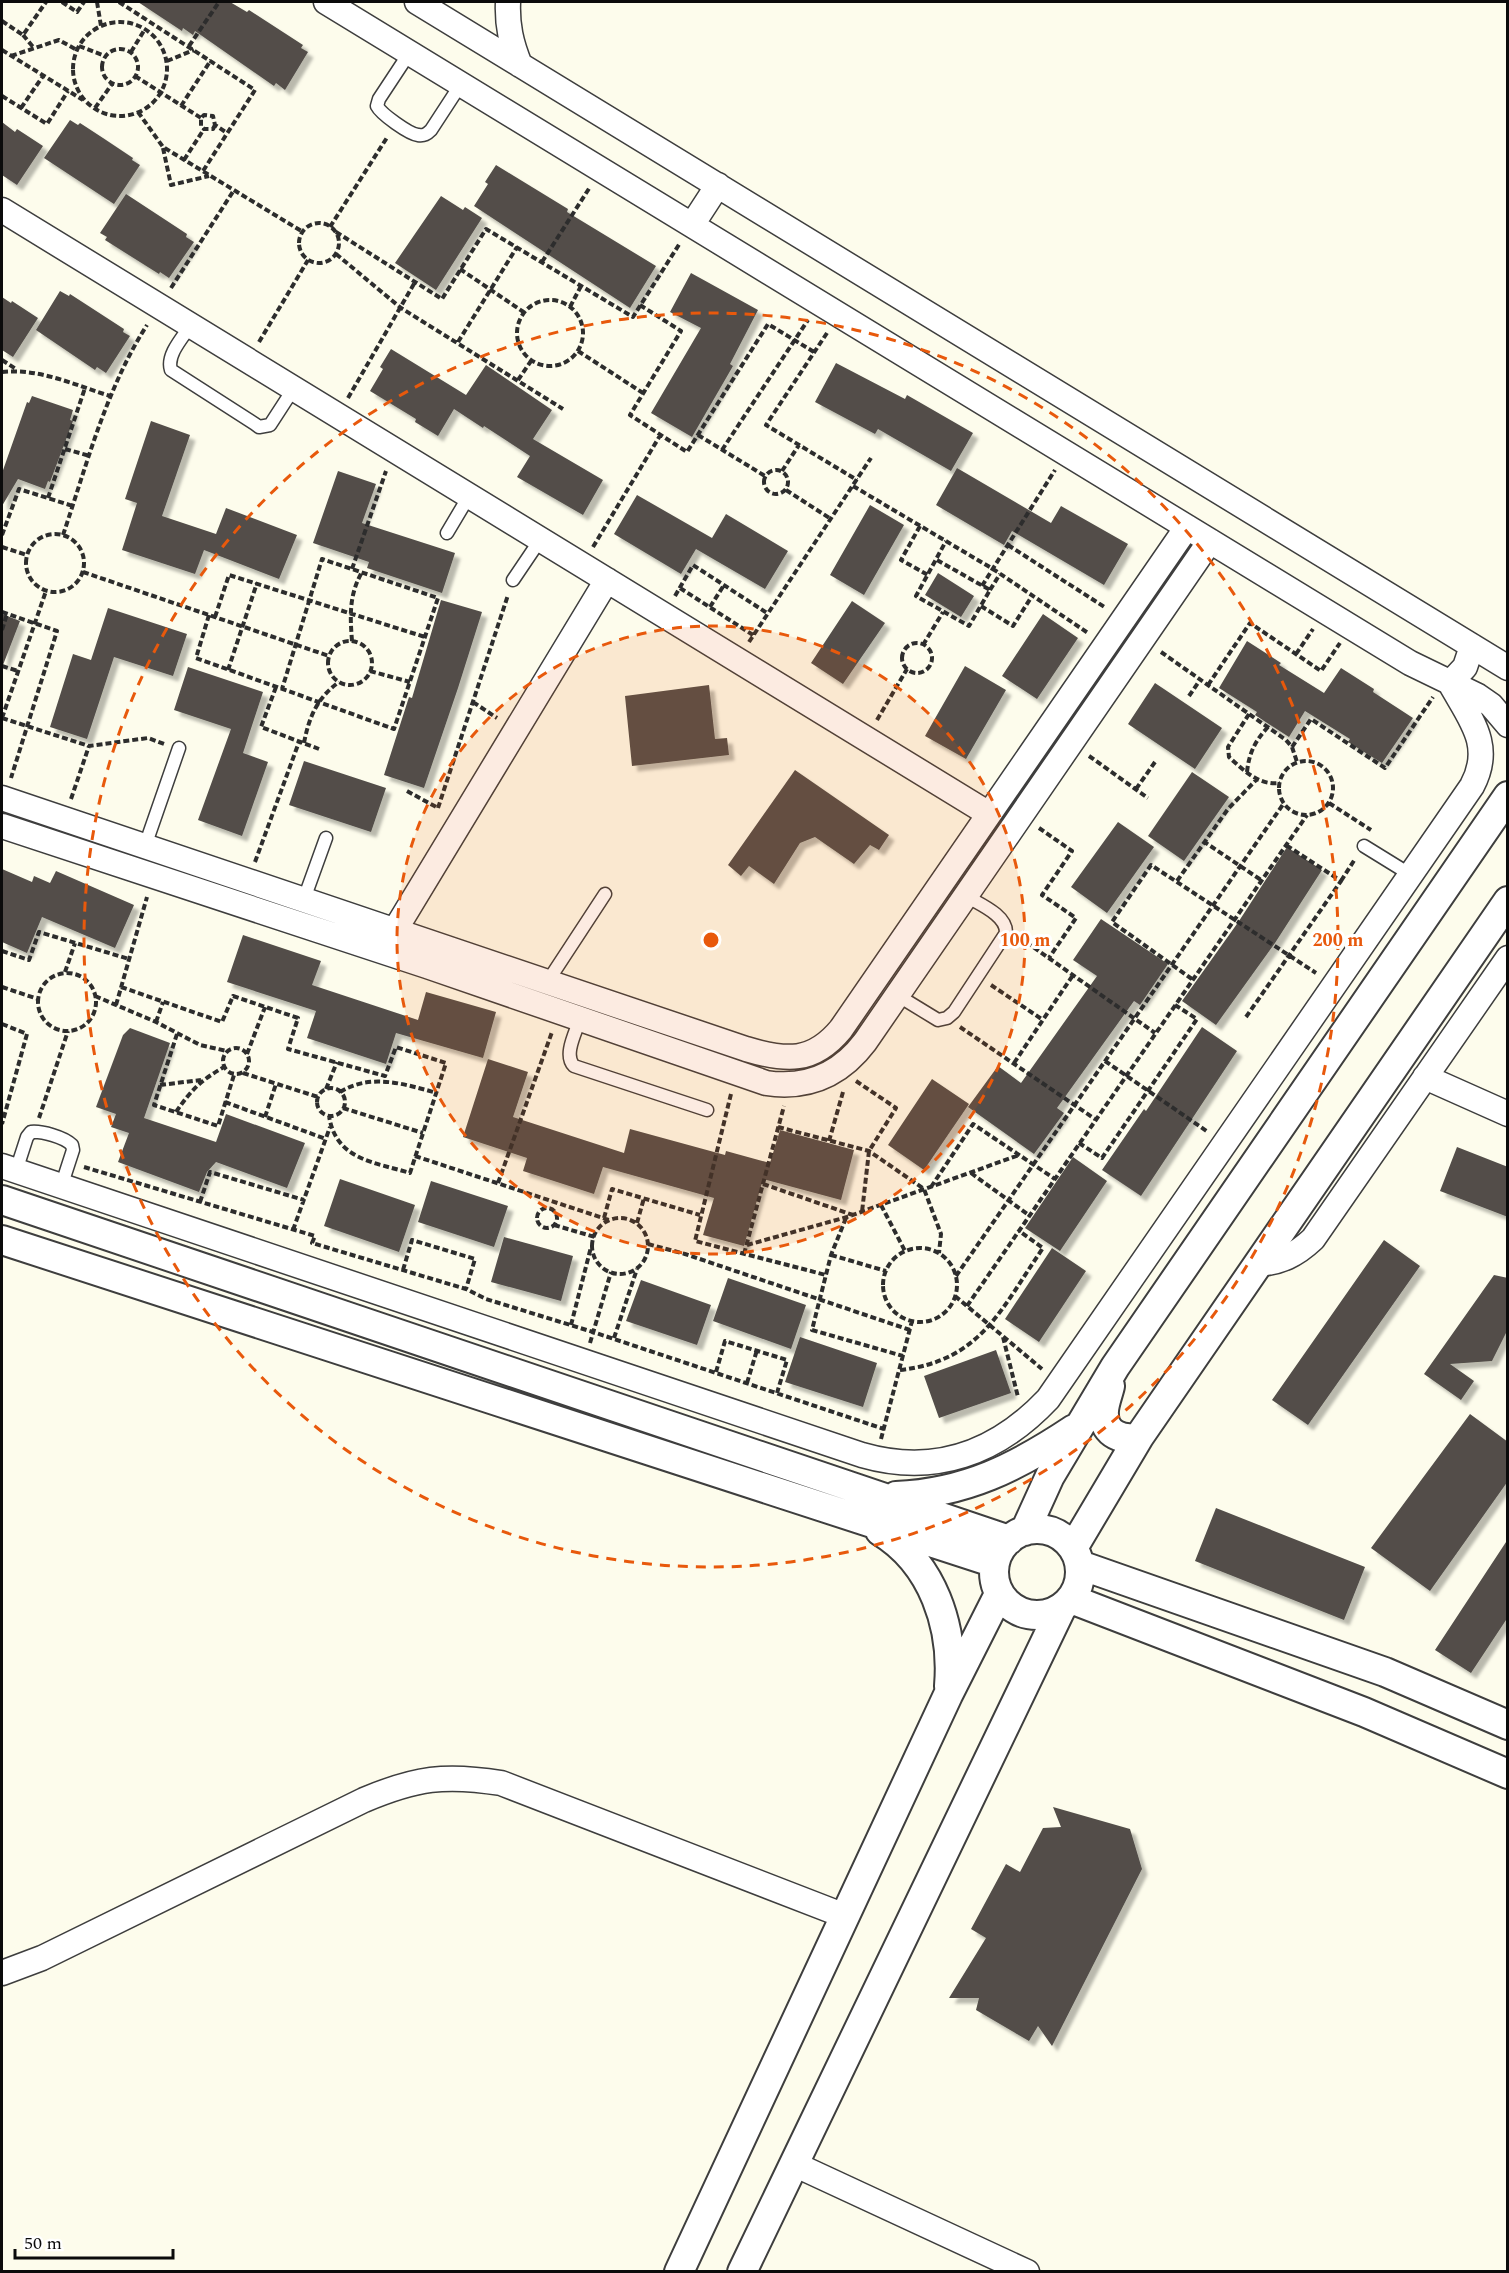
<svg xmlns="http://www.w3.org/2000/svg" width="1509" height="2273" viewBox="0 0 1509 2273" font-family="Spectral,serif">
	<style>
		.building { fill: #524e49; filter: url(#shadow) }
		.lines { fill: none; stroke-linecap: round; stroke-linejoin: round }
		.service-casing { stroke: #3e3e3e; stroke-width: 15 }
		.minor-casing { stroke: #3e3e3e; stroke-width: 27 }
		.tertiary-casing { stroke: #3e3e3e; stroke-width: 32 }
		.path { stroke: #2d2d2d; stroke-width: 4; stroke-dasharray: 6 3; stroke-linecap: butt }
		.service { stroke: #fff; stroke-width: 12 }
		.minor { stroke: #fff; stroke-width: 24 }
		.tertiary { stroke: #fff; stroke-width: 28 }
		.ring { fill: none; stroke: #e8590c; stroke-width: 3; stroke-dasharray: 10 8 }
		.centre { fill: #e8590c; stroke: #fff; stroke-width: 3 }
		.ring-label { font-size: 18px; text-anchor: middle; font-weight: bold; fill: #e8590c; stroke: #fff; stroke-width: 6; stroke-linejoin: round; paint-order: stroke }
	</style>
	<defs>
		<filter id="shadow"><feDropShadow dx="5.5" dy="5.5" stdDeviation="1.5" flood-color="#0004"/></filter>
	</defs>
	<rect width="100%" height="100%" fill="#fdfcec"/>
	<path class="building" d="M138 2H230L247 12 249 10 303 45 301 48 308 52 285 90 276 83 274 86 195 31 193 35 183 28 182 31Z
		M70 120 78 125 80 123 103 138 133 158 132 160 140 165 114 204 44 158Z
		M2 122 15 132 17 129 43 146 17 185 2 175Z
		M496 165 568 209 567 212 656 266 630 308 474 206 488 184 485 182Z
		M126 194 187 234 186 237 194 242 169 278 160 272 159 274 124 252 105 240 107 237 100 233Z
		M441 196 463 210 465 207 482 218 436 290 395 263Z
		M691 273 758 310 730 364 733 366 692 437 651 413 701 328 670 312Z
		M60 291 69 296 70 294 124 329 123 332 130 336 106 373 97 367 95 370 36 330Z
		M2 297 11 303 12 301 38 318 13 357 2 350Z
		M391 349 466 395 486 365 552 410 533 439 603 480 583 515 517 477 530 456 484 426 483 428 454 409 438 436 415 422 416 419 370 391 383 369 380 367Z
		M836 363 905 399 907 395 973 433 951 471 878 429 875 434 815 402Z
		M32 396 73 410 70 420 73 421 50 482 48 481 45 489 18 479 2 506V473L27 402 29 403Z
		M151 421 190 435 162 516 216 534 226 508 297 535 279 579 204 550 195 574 122 550 137 503 125 499Z
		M957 468 1051 523 1061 506 1128 544 1104 585 1012 531 1004 545 936 505Z
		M338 471 376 484 362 523 455 553 442 593 367 568 369 562 313 543Z
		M637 495 712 538 726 514 788 551 765 589 696 549 681 574 614 534Z
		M870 505 904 525 864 595 830 575Z
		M938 573 974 596 961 617 925 595Z
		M441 600 482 612 458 688 424 788 384 775 409 697 412 698Z
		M852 601 885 623 843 684 811 663Z
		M108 608 187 634 173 676 114 657 87 739 50 727 73 654 91 660Z
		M2 614 20 621 3 665H2Z
		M1043 614 1078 638 1037 699 1002 676Z
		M1247 641 1281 663 1279 665 1324 693 1341 668 1374 689 1373 692 1413 718 1382 763 1348 742 1350 739 1305 711 1289 737 1255 715 1257 712 1219 688Z
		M965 666 1006 690 966 759 925 736Z
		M188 667 263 692 243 753 268 762 242 836 198 820 231 729 174 710Z
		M1155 683 1222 728 1195 769 1128 724Z
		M709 685 715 739 727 738 729 755 632 766 625 696Z
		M304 761 386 788 371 832 289 805Z
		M795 770 889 835 879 850 870 845 854 864 815 837 800 843 774 884 749 866 741 876 728 865Z
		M1192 772 1229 797 1184 861 1148 836Z
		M1118 822 1154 847 1107 913 1071 887Z
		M1287 847 1322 870 1275 943 1216 1025 1182 1001 1239 921Z
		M2 869 32 882 34 876 50 883 56 871 134 905 115 948 42 917 27 953 2 942Z
		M1101 919 1168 964 1140 1005 1134 1001 1057 1108 1064 1113 1034 1154 968 1107 998 1066 1021 1083 1097 976 1073 960Z
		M243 935 321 961 312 985 418 1020 426 992 496 1012 483 1058 396 1033 386 1064 307 1038 316 1011 227 982Z
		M1202 1027 1237 1051 1141 1196 1102 1170 1144 1109 1146 1111Z
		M130 1028 170 1043 144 1118 216 1142 226 1114 305 1143 287 1188 216 1162 207 1172 199 1192 118 1162 129 1133 111 1127 116 1114 96 1107 123 1035Z
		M488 1059 528 1072 513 1117 624 1153 630 1129 725 1155 726 1151 770 1163 780 1130 854 1150 841 1200 763 1179 744 1246 703 1235 714 1198 603 1167 594 1194 523 1171 527 1158 463 1137Z
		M932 1079 969 1104 924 1170 888 1145Z
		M1457 1147 1508 1167V1217L1440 1191Z
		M1073 1157 1107 1181 1060 1251 1025 1228Z
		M340 1179 415 1205 399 1252 324 1226Z
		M431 1181 508 1206 494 1247 418 1222Z
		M504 1237 573 1256 561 1301 491 1282Z
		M1384 1240 1420 1266 1308 1425 1272 1400Z
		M1052 1248 1086 1271 1039 1342 1005 1319Z
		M1494 1275 1508 1278V1329L1492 1361 1450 1364 1474 1381 1461 1400 1424 1374Z
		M728 1278 806 1305 791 1349 713 1321Z
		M641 1280 711 1305 697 1345 626 1321Z
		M800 1337 877 1363 863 1407 785 1382Z
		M996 1350 1011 1393 939 1418 924 1376Z
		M1470 1414 1508 1442V1481L1430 1591 1371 1548Z
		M1216 1508 1365 1567 1344 1620 1195 1561Z
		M1508 1539V1617L1471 1673 1435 1650Z
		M1053 1807 1130 1829 1142 1869 1052 2046 1038 2026 1029 2041 976 2010 979 1998H949L986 1938 971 1929 1006 1864 1020 1872 1043 1828 1061 1827Z"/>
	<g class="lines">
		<defs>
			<path id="service" d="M410 52 379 99 377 106C381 114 409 134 418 135 424 136 427 134 431 130L461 84
				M191 325C183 337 166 355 171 370L255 424 259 427 270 425 294 388
				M447 533 469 496
				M513 580 540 540
				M145 846 179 748
				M1364 846 1411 875
				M304 899 326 838
				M548 981 605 894
				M897 995 938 1020 947 1018 954 1012 1006 933C1007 915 979 904 966 896
				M580 1019C576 1032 563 1055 574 1066L707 1110
				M16 1171 27 1137 31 1132C42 1131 64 1137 72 1145L73 1150 61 1187"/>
			<path id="minor" d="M326 2 1410 663 1478 696 1491 705 1508 725
				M417 2 1508 668
				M508 2C507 25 511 43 520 65
				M2 210 989 814
				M692 225 718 185
				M2 798 746 1049C786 1061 813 1063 841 1029L1187 527
				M2 826 427 966 766 1083C807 1089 840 1075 865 1042L1210 541
				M395 930 607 580
				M1425 1077 1508 1114
				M2 1166 862 1455C935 1476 997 1453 1048 1399L1472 786C1494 745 1470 719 1450 683L1465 667 1472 646
				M1257 1264C1280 1263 1296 1255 1313 1239L1508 958
				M2 1973 42 1958 364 1800C416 1778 445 1774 501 1783L845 1916
				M794 2164 1027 2272"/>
			<path id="tertiary" d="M2 1200 1009 1540
				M2 1240 995 1563
				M1110 1386C1108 1395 1103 1406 1104 1415 1104 1434 1123 1441 1139 1437
				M896 1496C966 1493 1017 1467 1074 1429
				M994 1572a43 43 0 1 1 86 0a43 43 0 1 1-86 0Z
				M880 1531C933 1563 954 1627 949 1686
				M1025 1531 1050 1476 1115 1367 1508 796
				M1073 1548 1139 1437 1508 901
				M1080 1565 1385 1672 1508 1725
				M1071 1599 1364 1712 1508 1774
				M679 2272 948 1695 999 1594
				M742 2272 1062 1607"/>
		</defs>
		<use href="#service" class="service-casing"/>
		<use href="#minor" class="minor-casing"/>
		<use href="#tertiary" class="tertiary-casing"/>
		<path class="path" d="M62 2 77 12 84 2
			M97 2 101 26
			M119 2 255 90 203 171
			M2 21 23 35 46 2
			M73 69a47 47 0 1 1 94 0a47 47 0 1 1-94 0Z
			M23 35 34 48
			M79 46 105 56
			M189 46 219 2
			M102 67a18 18 0 1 1 36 0a18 18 0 1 1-36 0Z
			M2 50 83 100
			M131 52 145 29
			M11 56 59 40 77 50
			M167 61 194 50
			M135 76 201 118
			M2 96 47 124 68 91
			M181 106 211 60
			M21 108 43 76
			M95 108 112 84
			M138 112 163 147 303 232
			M215 125 213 129H204L201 126V118L204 115 213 116 215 125 227 133
			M163 148 171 185 209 176
			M184 160 204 129
			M299 243a20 20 0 1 1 40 0a20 20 0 1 1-40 0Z
			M330 227 388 136
			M336 232 442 299 486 229 633 317 680 243
			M336 254 401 308 563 409
			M542 262 590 187
			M460 269 525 313
			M171 288 234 190
			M517 333a33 33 0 1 1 66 0a33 33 0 1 1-66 0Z
			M640 305 681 331 630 415 687 452 768 324 814 352
			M570 307 581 286
			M827 333 766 425 857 480
			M259 342 308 260
			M458 342 517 247
			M578 351 643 393
			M2 360 16 369
			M2 372C39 368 75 385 110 396
			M518 380 531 361
			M348 398 415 282
			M698 435 765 476
			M65 449 90 456
			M722 450 808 320
			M764 482a12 12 0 1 1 24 0a12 12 0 1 1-24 0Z
			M782 471 799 445
			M853 486 993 569 1088 633
			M786 490 831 519
			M48 498 85 388
			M920 526 901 560 928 575
			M26 563a29 29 0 1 1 58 0a29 29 0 1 1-58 0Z
			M2 535 19 489 73 506
			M63 535C87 464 106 389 147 325
			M1008 545 1106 608
			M2 547 27 555
			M593 547 661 434
			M937 560 990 590 969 626 916 596 946 541
			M352 569 386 471
			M83 572 329 656
			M982 586 1055 470
			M680 588 753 635
			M990 590 1000 574
			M675 596 693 565 767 613
			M981 606 1013 626 1032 596
			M710 607 724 585
			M2 612 57 631 11 778
			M209 615 196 658 394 729 438 598 322 559 282 689
			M215 617 229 575 425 637
			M2 630 7 614
			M352 641C350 615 349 595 362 572
			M328 663a22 22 0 1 1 44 0a22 22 0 1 1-44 0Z
			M749 642 871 458
			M902 658a15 15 0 1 1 30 0a15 15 0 1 1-30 0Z
			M923 645 943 612
			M1161 652 1286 740 1292 747 1297 762
			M1296 654 1313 629
			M2 666 18 671
			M228 670 257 583
			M370 671 410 682
			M1208 685 1250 623 1321 671 1340 643
			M276 687 261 727 319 749
			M1189 696 1200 680
			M473 702 497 718
			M1249 714 1228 747 1229 757C1243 770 1259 786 1280 783
			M2 718 89 746 148 738 164 744
			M2 718 46 591
			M877 720 907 669
			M304 743C309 717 317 698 339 682
			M1292 747 1311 719 1385 768 1433 697
			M1089 756 1148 798
			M1279 788a27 27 0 1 1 54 0a27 27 0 1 1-54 0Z
			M1247 772C1249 753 1255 741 1268 727
			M1136 789 1155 762
			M407 791 438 808
			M71 799 89 746
			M1329 803 1371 830
			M438 808 508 595
			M1039 828 1072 851 1042 895 1076 918 1049 958
			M1203 841 1261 880
			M255 862 299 742
			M1177 881 1228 809 1257 779
			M1341 881 1355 859
			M1019 937 1155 1033
			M2 951 29 960 39 932 129 959
			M65 972 75 943
			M38 1002a29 29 0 1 1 58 0a29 29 0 1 1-58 0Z
			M1192 979 1112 922 1151 865 1316 973
			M991 985 1043 1020
			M2 987 38 999
			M121 987 222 1022 233 996 298 1018 288 1049 385 1076 396 1047 446 1063 410 1173C374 1162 336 1160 329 1116
			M95 996 156 1022 200 1045 227 1051
			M116 1005 147 897
			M1246 1017 1341 881 1286 845
			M156 1022 163 1002
			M2 1024 27 1034 2 1124
			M960 1027 1095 1119
			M177 1034 154 1105 218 1126 234 1075
			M223 1061a13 13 0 1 1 26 0a13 13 0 1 1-26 0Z
			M247 1054 265 1007
			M1105 1061 1208 1132
			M1014 1063 1073 975
			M243 1073 318 1097
			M856 1081 896 1108 869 1151 862 1212
			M160 1085 201 1080
			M317 1102a14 14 0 1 1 28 0a14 14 0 1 1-28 0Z
			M326 1089 337 1062
			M340 1092C371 1073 404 1084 437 1093
			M731 1094 695 1241 826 1275
			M225 1102 326 1139
			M343 1108 423 1133
			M176 1112C192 1089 200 1081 224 1067
			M265 1117 276 1084
			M39 1118 68 1031
			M778 1127 869 1151 924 1189 941 1234 939 1253
			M829 1141 843 1092
			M1079 1143 1102 1158 1197 1019 1175 1005
			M415 1156 609 1220
			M84 1167 315 1236 312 1243 466 1289 486 1299 593 1332 884 1429
			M971 1173 1030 1216
			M498 1183 552 1032
			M763 1184 853 1215
			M931 1187 973 1124 1055 1179
			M200 1202 210 1172 304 1200
			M881 1205 905 1251
			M537 1218a10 10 0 1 1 20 0a10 10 0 1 1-20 0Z
			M604 1218 612 1189 700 1215
			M846 1218 831 1255 812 1330 903 1356
			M592 1246a28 28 0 1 1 56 0a28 28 0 1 1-56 0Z
			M637 1223 644 1198
			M554 1225 595 1237
			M293 1230 330 1127
			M648 1244 685 1254 910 1330
			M747 1245 847 1217 1019 1155
			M883 1285a37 37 0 1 1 74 0a37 37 0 1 1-74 0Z
			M744 1254 784 1106
			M831 1255 886 1271
			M403 1270 412 1240 475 1259 466 1289
			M956 1276 1284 803
			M955 1296 1042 1369
			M967 1306 1307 815
			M571 1325 591 1247
			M1003 1337 1018 1397
			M614 1338 637 1269
			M590 1343 611 1272
			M900 1370C981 1361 1001 1309 1043 1248L1019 1231
			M716 1372 725 1341 787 1360 777 1393
			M747 1383 757 1350
			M881 1439 912 1321"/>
		<use href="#service" class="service"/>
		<use href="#minor" class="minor"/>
		<use href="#tertiary" class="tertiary"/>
	</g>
	<circle cx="711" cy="940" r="314" fill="#e8590c" fill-opacity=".12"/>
	<g class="ring">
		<circle cx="711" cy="940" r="314"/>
		<circle cx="711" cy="940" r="627"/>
	</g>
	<circle cx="711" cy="940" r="9" class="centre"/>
	<g class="ring-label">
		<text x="1025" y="946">100 m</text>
		<text x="1338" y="946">200 m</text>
	</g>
	<rect width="1509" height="2273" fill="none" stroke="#0b0b0b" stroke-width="6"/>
	<path d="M15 2249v9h158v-9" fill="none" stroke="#0b0b0b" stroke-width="3"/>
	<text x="24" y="2249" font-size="18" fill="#0b0b0b" stroke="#ffffff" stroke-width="4.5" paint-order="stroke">50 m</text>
</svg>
